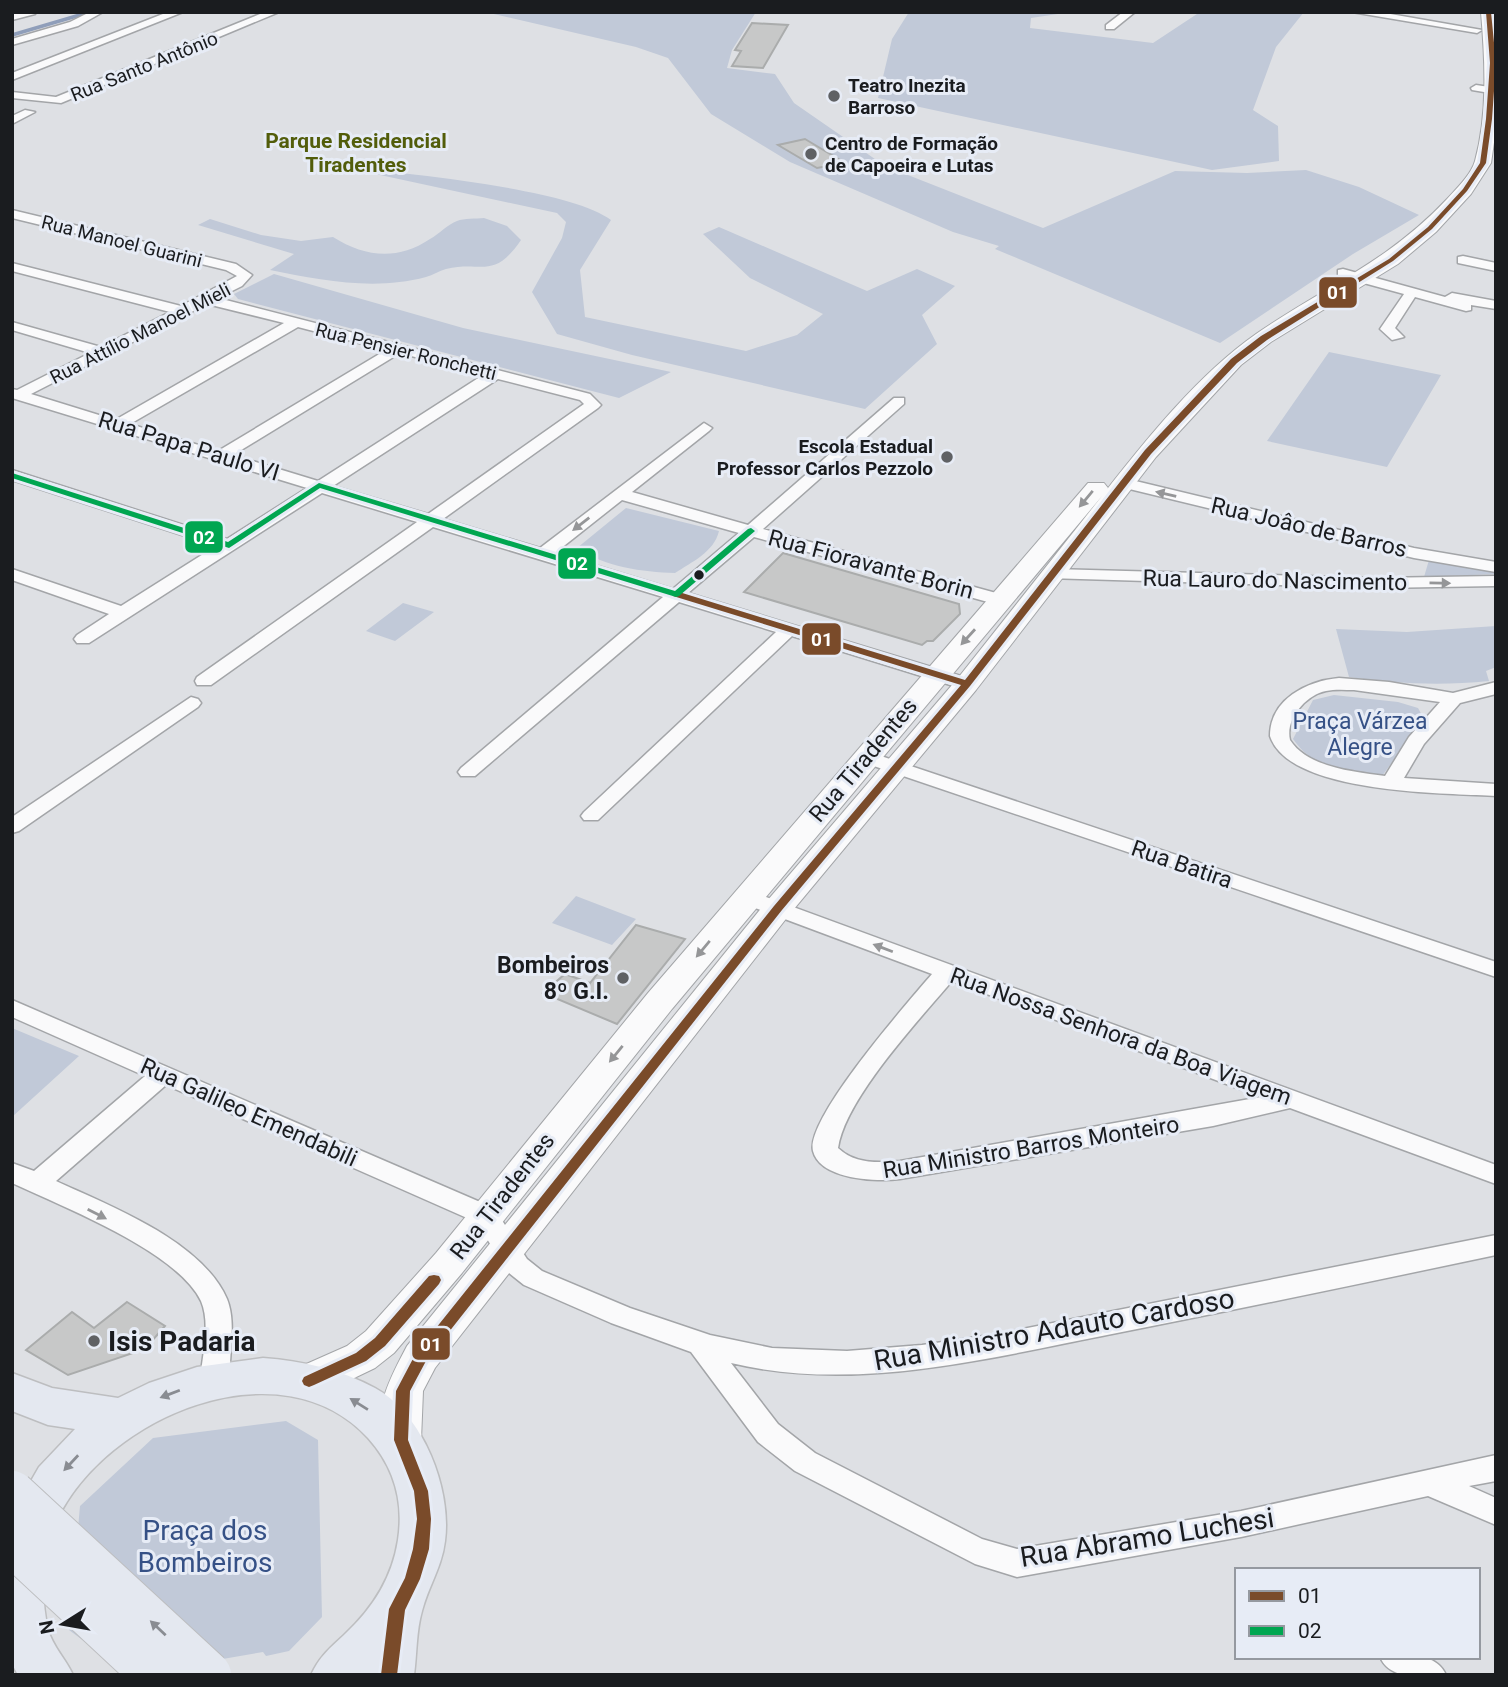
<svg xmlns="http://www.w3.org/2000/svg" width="1508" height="1687" viewBox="0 0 1508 1687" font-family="Roboto,sans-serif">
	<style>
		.green { fill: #c1c9d8 }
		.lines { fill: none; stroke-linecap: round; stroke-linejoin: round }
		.stream { stroke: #8f9eba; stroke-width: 3.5 }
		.building { fill: #c7c8c8; stroke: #aaacac; stroke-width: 2 }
		.street-casing { stroke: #a3a5a8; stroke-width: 3 }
		.secondary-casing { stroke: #a3a5a8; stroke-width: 2 }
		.primary-casing { stroke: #bdbec0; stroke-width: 3 }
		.street { fill: #fafafb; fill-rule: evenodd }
		.secondary { fill: #fafafb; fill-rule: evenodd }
		.primary { fill: #e4e8f0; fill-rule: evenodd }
		.primary-bridge-casing { stroke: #bdbec0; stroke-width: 48; stroke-linecap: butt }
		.primary-bridge { stroke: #e4e8f0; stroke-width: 46 }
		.bus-1-casing { stroke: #e7ecf6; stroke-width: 6 }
		.bus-2-casing { stroke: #e7ecf6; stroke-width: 6 }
		.bus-1 { fill: #7a4b2a; fill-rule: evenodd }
		.bus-2 { fill: #00a651; fill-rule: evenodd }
		.oneway { fill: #959698 }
		.oneway2 { fill: #898c92 }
		.poi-dot { fill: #5f6164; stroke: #e7ecf6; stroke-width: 2.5 }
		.bus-dot { fill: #1a1c1f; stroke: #e7ecf6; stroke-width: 2.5 }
		.labels { text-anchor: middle; stroke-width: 6; stroke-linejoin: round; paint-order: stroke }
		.far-street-label { font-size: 19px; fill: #1a1c1f; stroke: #e7ecf6 }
		.far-poi-label { font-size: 19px; font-weight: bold; fill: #1a1c1f; stroke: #e7ecf6; text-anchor: start }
		.far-neighbourhood-label { font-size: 21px; font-weight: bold; fill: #525d0b; stroke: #e7ecf6 }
		.street-label { font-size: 23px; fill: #1a1c1f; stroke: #e7ecf6 }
		.park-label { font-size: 23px; fill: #365186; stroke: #e7ecf6 }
		.poi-label { font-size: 23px; font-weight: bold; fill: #1a1c1f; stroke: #e7ecf6; text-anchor: end }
		.near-street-label { font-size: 28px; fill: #1a1c1f; stroke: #e7ecf6 }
		.near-poi-label { font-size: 28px; font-weight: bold; fill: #1a1c1f; stroke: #e7ecf6; text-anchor: start }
		.near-park-label { font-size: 28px; fill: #365186; stroke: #e7ecf6 }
		.line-badge { stroke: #e7ecf6; stroke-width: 2.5 }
		.badge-label { font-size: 19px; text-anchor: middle; font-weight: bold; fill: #fff }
	</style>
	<rect width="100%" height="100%" fill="#dee0e4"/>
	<path class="green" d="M485 12H756L732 50 727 68 775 74 794 103 885 166 1043 228 1175 171 1247 173 1306 170 1359 187 1419 215 1353 254 1220 343 995 249 999 246 953 232 790 162 711 114 668 58 636 47Z
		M909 12H1071L1031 18 1030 28 1153 43 1200 12H1304L1276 47 1253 110 1278 126 1279 161 1212 170 878 98 892 39Z
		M343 167C401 173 569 188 611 220L580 270 585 317 746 351 797 335 823 314 750 278 703 234 719 227 867 291 917 269 955 286 922 315 937 344 865 409 632 355 557 334 532 292 562 238 566 222 557 213Z
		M484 218 507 226 521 240C493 281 482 260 446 269 439 271 433 275 426 277 374 291 320 280 270 270L294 254 198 225 210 219 261 235 301 241 333 237C365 257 397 261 430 239 439 234 448 224 457 221 464 218 476 219 484 218Z
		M274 274 463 328 671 372 619 398 238 299 234 294Z
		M1329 352 1441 375 1387 467 1267 441Z
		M626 508 719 531C714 552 692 562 675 573 642 572 605 567 577 548Z
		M1429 560 1496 571V574L1424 577Z
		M403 603 434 612 395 641 366 631Z
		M1496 626V667L1486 671 1489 681C1442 686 1396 684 1349 677L1336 629 1407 632Z
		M1334 695 1398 702 1418 708 1424 719 1382 776C1345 769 1316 772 1293 739L1313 700Z
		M576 896 636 919 612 945 552 923Z
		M12 1028 79 1056 12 1117Z
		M286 1421 318 1440 322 1617 289 1651 266 1656 263 1652 130 1675 69 1630 80 1506 153 1438Z"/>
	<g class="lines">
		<path class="stream" d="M12 35 90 12"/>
	</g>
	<path class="building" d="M752 23 788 25 763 68 732 66 741 51 735 50Z
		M805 139 845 163 817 168 778 145Z
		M783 553 959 604 960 614 933 641H927L922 645 744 592Z
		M636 925 685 939 617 1024 543 993 565 974 590 983Z
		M127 1302 165 1326 145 1349 68 1375 26 1350 72 1312 94 1328Z"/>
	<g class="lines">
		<defs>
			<path id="street" d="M36 12 35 14 12 20V14Z
				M90 12H103L78 26 12 45V39L70 22Z
				M168 12H183L12 80V73Z
				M265 12H279L61 103 12 98V92L56 97Z
				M1123 12H1135L1114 29H1106V25Z
				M1352 12H1379L1482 30 1477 33Z
				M1476 85 1496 88V94L1472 90 1471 88Z
				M25 110 35 112 12 124V116Z
				M12 210 236 264 252 275 242 286 218 298 590 394 601 405 598 408 443 519 540 548 704 423 712 428 709 431 632 492 748 525 894 398H904V404L763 529 1007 596 1010 600 1007 604H995L754 537 688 593 974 680 976 684 967 690 960 688 792 636 598 820H584L581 816 584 812 776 632 679 602 475 776H461L458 772 461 768 663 597 433 527 211 685H197L195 681 197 677 417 522 322 493 89 643H77L74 639 77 635 109 614 12 580V569L121 606 216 546 12 480V470L227 539 307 488 12 398V389L17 390 90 353 12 330V322L101 347 170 312 12 271V263L181 306 237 276 226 270 12 218ZM207 304 284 323 115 420 31 394ZM298 327 386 350 218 451 130 424ZM400 353 483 375 318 481 233 455ZM498 379 580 400 584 404 428 514 333 486ZM622 500 739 533 673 589 555 553Z
				M1463 256 1496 263V271L1458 263V257Z
				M1343 269 1445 297 1452 293 1496 301V309L1471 305V310L1466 311 1415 297 1395 328 1404 337 1392 340 1380 329 1404 294 1338 276V270Z
				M1123 478 1414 548 1496 562V572L1414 558 1117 486 1115 483Z
				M1053 569 1378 578 1496 576V586L1378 588 1047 578 1044 574Z
				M1339 678 1389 682 1453 693 1496 682V694L1460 703 1424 744 1404 778 1496 784V796C1444 793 1289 794 1270 736 1270 699 1307 681 1339 678ZM1354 690 1440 702 1409 737 1385 776C1356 772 1308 768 1290 740 1285 719 1306 695 1326 691 1335 689 1345 690 1354 690Z
				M191 697 198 699 201 703 198 707 19 831 12 833V817Z
				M869 752 1496 962V977L862 762 859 758 862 754Z
				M747 890 1496 1165V1184L1290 1108 1213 1126 900 1179C878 1182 820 1180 813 1151 805 1119 909 1001 932 974L739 902 736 897 739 892ZM952 981 1261 1097 900 1161C877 1163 855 1164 838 1148 845 1099 919 1020 952 981Z
				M12 1000 494 1208 527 1259 542 1271 630 1308 710 1335 772 1348 847 1351 922 1345 997 1334 1496 1235V1255C1368 1282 1240 1309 1112 1334 989 1358 856 1393 731 1363L778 1424 815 1453 982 1539 1017 1549 1241 1511 1496 1455V1481L1469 1486 1496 1498V1525L1428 1496 1241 1537 1017 1577 975 1564 795 1471 758 1442 691 1352 611 1323 524 1285 509 1273 476 1222 166 1085 56 1181C110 1206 202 1241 227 1299 233 1314 232 1331 231 1347 230 1361 230 1377 224 1389L214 1393 204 1389 200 1381C202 1357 211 1324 201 1301 177 1251 61 1206 12 1183V1163L34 1171 145 1076 12 1017Z
				M1380 1657C1403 1657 1435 1650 1446 1675 1423 1675 1391 1682 1380 1657Z"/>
			<path id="secondary" d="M1481 12H1495L1496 129 1491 163 1471 194 1436 232 1398 264 1271 342 1241 365 1156 457 976 690 789 915 435 1368 423 1391 421 1440 415 1452 401 1457 387 1452C369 1416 390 1378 407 1346L767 901 958 678 1102 496 672 1009 462 1273 394 1353 375 1368 323 1393 309 1397 295 1393 289 1381 295 1369 347 1346 366 1331 436 1253 648 993 1088 483H1104L1108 488 1105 492C1148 437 1199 374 1256 334 1324 287 1388 262 1447 199 1456 189 1471 175 1475 161 1488 114 1485 60 1481 12Z"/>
			<path id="primary" d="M263 1358C302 1361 340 1369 375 1388 423 1414 452 1489 445 1541 442 1567 428 1587 422 1611 416 1631 417 1654 414 1675H311C319 1657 330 1648 344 1635 372 1609 392 1579 398 1540 404 1501 394 1467 368 1438 281 1343 106 1416 57 1520 42 1551 40 1595 48 1629 52 1646 66 1659 73 1675H18L12 1664V1514L39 1467 75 1429 48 1425 12 1411V1373L52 1388 118 1398 149 1383 197 1367Z"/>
		</defs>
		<use href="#street" class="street-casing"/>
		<use href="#secondary" class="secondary-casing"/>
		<use href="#primary" class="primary-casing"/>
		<use href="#street" class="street"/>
		<use href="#secondary" class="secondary"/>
		<use href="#primary" class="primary"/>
		<defs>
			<path id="primary-bridge" d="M12 1494 208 1675
				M12 1542 155 1675"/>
		</defs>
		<use href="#primary-bridge" class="primary-bridge-casing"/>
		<use href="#primary-bridge" class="primary-bridge"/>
		<defs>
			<path id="bus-1" d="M1486 12H1491L1496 63 1492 119 1486 163 1467 191 1432 229 1393 261 1267 340 1237 363 1151 454 970 686 782 910 426 1361 410 1391 408 1440 428 1491 431 1519 429 1549 420 1579 405 1610 397 1675H381L389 1609 405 1578 413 1549 417 1519 414 1491 394 1440 396 1391 416 1353 774 906 961 685 673 596 672 594 676 591 679 592 965 680 1145 450 1231 359 1261 336 1389 259 1428 227 1463 189 1480 163 1486 119 1490 63Z
				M434 1275 439 1276 441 1280 439 1284 385 1346 366 1361 314 1385 309 1387 304 1385 302 1381 304 1377 356 1353 375 1338 429 1276Z"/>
			<path id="bus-2" d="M12 473 228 542 319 483 675 591 748 529 751 528 755 531 679 596 676 597 320 488 229 548 12 478Z"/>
		</defs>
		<use href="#bus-1" class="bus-1-casing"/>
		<use href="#bus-2" class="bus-2-casing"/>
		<use href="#bus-1" class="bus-1"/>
		<use href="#bus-2" class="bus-2"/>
	</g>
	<defs><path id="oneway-solid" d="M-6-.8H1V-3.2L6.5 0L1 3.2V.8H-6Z" transform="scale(1.75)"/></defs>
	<g class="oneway">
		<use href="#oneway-solid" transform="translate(1166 494) rotate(-167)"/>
		<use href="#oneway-solid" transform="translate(1086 499) rotate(130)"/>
		<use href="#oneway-solid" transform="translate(581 524) rotate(142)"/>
		<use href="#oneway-solid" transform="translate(1440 583) rotate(1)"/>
		<use href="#oneway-solid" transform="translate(968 637) rotate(132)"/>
		<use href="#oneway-solid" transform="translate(883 948) rotate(-159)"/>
		<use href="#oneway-solid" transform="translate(703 949) rotate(130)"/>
		<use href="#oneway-solid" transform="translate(616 1054) rotate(129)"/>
		<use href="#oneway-solid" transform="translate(97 1214) rotate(27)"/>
	</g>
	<g class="oneway2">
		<use href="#oneway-solid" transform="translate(170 1394) rotate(159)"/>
		<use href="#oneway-solid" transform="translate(359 1404) rotate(-148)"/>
		<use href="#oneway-solid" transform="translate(71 1463) rotate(133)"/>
		<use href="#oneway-solid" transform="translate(158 1628) rotate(-137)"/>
	</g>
	<g class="poi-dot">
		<circle cx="834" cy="96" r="7"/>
		<circle cx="811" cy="154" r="7"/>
		<circle cx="947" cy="457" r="7"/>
		<circle cx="623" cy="978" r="7"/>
		<circle cx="94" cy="1341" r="7"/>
	</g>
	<circle class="bus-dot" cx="699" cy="575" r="6"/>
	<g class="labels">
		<g class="far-street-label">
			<text transform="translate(144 66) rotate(-22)" y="7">Rua Santo Antônio</text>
			<text transform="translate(122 241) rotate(14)" y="7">Rua Manoel Guarini</text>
			<text transform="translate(140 333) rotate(-27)" y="7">Rua Attílio Manoel Mieli</text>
			<text transform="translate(406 351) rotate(14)" y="7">Rua Pensier Ronchetti</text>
		</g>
		<g class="far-poi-label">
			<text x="848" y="92">Teatro Inezita<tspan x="848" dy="22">Barroso</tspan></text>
			<text x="825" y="150">Centro de Formação<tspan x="825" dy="22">de Capoeira e Lutas</tspan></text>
			<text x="933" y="453" text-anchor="end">Escola Estadual<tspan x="933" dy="22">Professor Carlos Pezzolo</tspan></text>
		</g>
		<g class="far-neighbourhood-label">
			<text x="356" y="148">Parque Residencial<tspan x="356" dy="24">Tiradentes</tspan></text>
		</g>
		<g class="street-label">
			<text transform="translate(189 446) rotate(17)" y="8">Rua Papa Paulo VI</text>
			<text transform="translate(1309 527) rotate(13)" y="8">Rua Joâo de Barros</text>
			<text transform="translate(871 564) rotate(15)" y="8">Rua Fioravante Borin</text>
			<text transform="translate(1275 580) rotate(1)" y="8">Rua Lauro do Nascimento</text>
			<text transform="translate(863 760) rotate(-50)" y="8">Rua Tiradentes</text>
			<text transform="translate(1182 864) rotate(19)" y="8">Rua Batira</text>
			<text transform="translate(1121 1036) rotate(20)" y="8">Rua Nossa Senhora da Boa Viagem</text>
			<text transform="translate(249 1112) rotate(24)" y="8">Rua Galileo Emendabili</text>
			<text transform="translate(1031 1147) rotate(-9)" y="8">Rua Ministro Barros Monteiro</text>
			<text transform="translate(502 1196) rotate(-52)" y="8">Rua Tiradentes</text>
		</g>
		<g class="park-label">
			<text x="1360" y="729">Praça Várzea<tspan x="1360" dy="26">Alegre</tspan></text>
		</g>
		<g class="poi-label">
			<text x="609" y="973">Bombeiros<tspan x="609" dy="26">8º G.I.</tspan></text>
		</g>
		<g class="near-street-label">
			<text transform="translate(1054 1329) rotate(-10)" y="10">Rua Ministro Adauto Cardoso</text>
			<text transform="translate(1147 1537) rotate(-9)" y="10">Rua Abramo Luchesi</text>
		</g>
		<g class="near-poi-label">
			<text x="108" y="1351">Isis Padaria</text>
		</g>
		<g class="near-park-label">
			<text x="205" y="1540">Praça dos<tspan x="205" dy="32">Bombeiros</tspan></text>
		</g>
	</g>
	<g class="line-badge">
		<rect x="1318" y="276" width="40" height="33" rx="7" fill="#7a4b2a"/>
		<rect x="184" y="520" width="40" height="34" rx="7" fill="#00a651"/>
		<rect x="557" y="547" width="40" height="33" rx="7" fill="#00a651"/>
		<rect x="801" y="622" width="41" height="34" rx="7" fill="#7a4b2a"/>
		<rect x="411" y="1327" width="40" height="34" rx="7" fill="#7a4b2a"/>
	</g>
	<g class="badge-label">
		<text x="1338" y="299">01</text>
		<text x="204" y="544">02</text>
		<text x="577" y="570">02</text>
		<text x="822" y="646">01</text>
		<text x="431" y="1351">01</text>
	</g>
	<rect width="1508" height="1687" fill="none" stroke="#1a1c1f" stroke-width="28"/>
	<rect x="1235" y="1568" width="245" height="91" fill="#e7ecf6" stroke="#9599a0" stroke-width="2"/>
	<rect x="1249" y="1591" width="35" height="10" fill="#7a4b2a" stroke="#9599a0" stroke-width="2"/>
	<text x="1298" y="1603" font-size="21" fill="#1a1c1f">01</text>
	<rect x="1249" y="1626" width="35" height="10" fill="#00a651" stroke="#9599a0" stroke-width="2"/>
	<text x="1298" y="1638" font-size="21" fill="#1a1c1f">02</text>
	<g transform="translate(63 1624) rotate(259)" stroke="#e7ecf6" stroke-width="5" paint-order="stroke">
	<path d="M0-5L12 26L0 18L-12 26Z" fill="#1a1c1f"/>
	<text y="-10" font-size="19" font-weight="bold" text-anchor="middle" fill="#1a1c1f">N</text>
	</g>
</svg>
